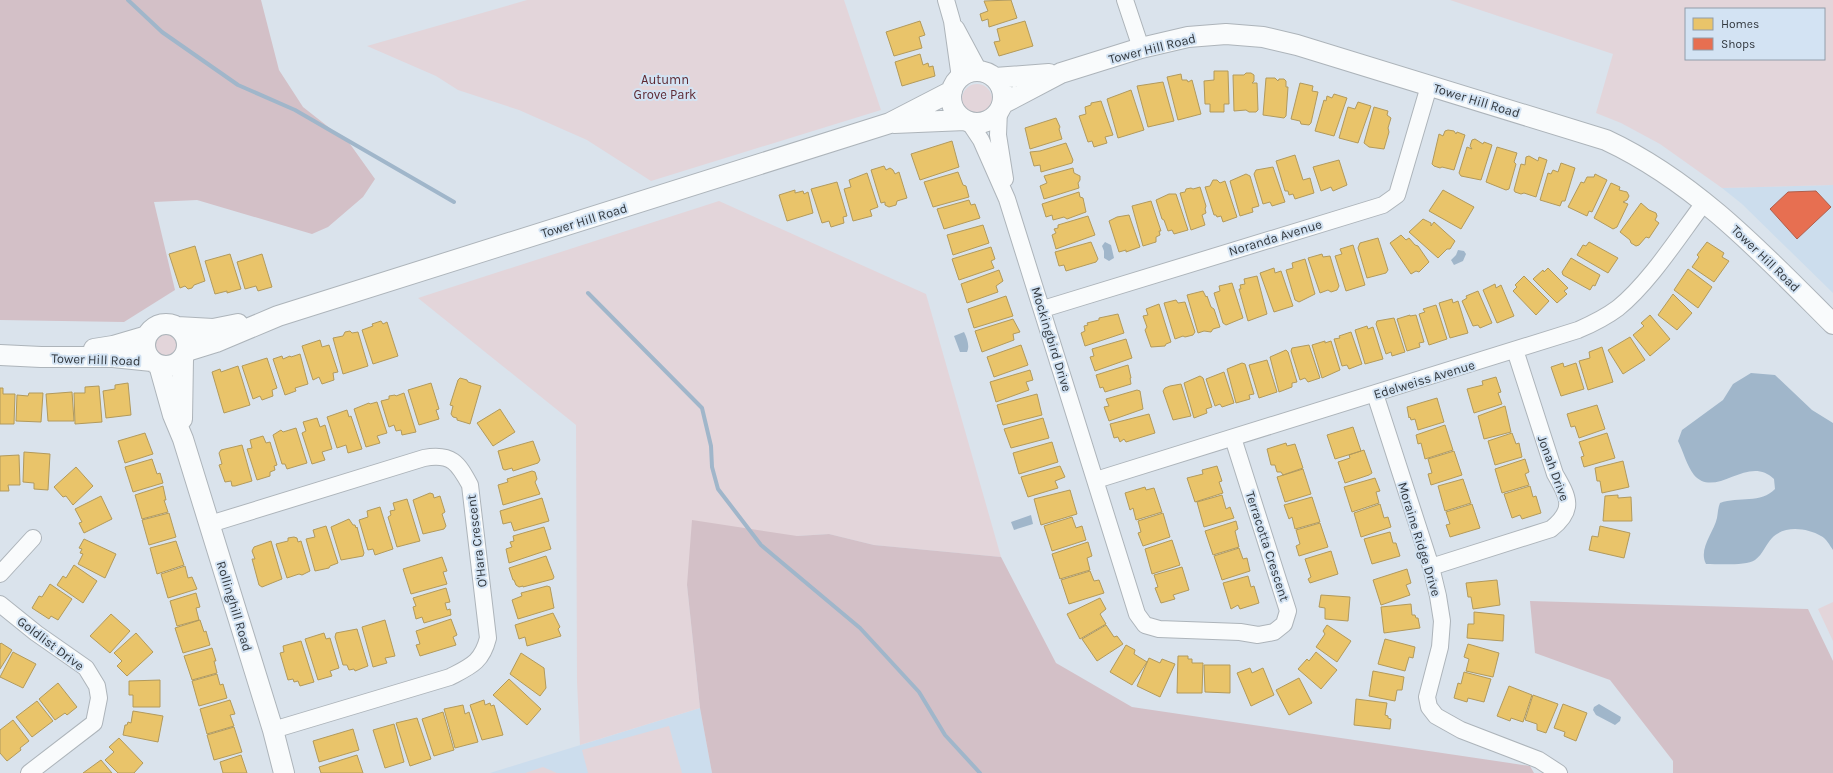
<svg xmlns="http://www.w3.org/2000/svg" width="1833" height="773" viewBox="0 0 1833 773" font-family="Karla,sans-serif">
	<style>
		.built { fill: #ccdded }
		.green { fill: #e3d5da; fill-rule: evenodd }
		.forest { fill: #d3c0c7 }
		.water { fill: #a0b6ca }
		.homes { fill: #e9c46a; stroke: #b29a5c }
		.shops { fill: #e76f51; stroke: #b05e4b }
		.lines { fill: none; stroke-linecap: round; stroke-linejoin: round }
		.stream { stroke: #a0b6ca; stroke-width: 4 }
		.minor-casing { stroke: #adb4ba; stroke-width: 18 }
		.tertiary-casing { stroke: #adb4ba; stroke-width: 22 }
		.minor { stroke: #f9fbfc; stroke-width: 16 }
		.tertiary { stroke: #f9fbfc; stroke-width: 20 }
		.labels { text-anchor: middle; stroke-width: 4; stroke-linejoin: round; paint-order: stroke }
		.street-label { font-size: 13px; fill: #31373d; stroke: #d3e3f3 }
		.park-label { font-size: 13px; fill: #5e2932; stroke: #d3e3f3 }
	</style>
	<rect width="100%" height="100%" fill="#dae3ec"/>
	<path class="built" d="M1833 185V293L1742 204 1722 188Z
		M700 708 712 773H490Z"/>
	<path class="green" d="M527 0H844L881 110 651 181 587 140 519 110 458 90 436 76 367 46Z
		M1450 0H1833V185L1722 188 1660 144 1621 123 1596 113 1613 54ZM1686 9H1824V59H1686Z
		M962 99a15 15 0 1 1 30 0a15 15 0 1 1-30 0Z
		M719 201 926 294 1001 557 874 545 829 534 797 536 687 585 700 708 580 745 577 682 576 425 418 298Z
		M150 343a14 14 0 1 1 28 0a14 14 0 1 1-28 0Z
		M1833 602V641L1818 609Z
		M669 726 682 773H588L582 750Z
		M543 767 557 773H525Z"/>
	<path class="forest" d="M0 0H261L279 70 303 107 350 144 375 179 363 197 328 227 312 234 197 200 154 202 175 290 124 322 0 320Z
		M692 520 797 536 829 534 874 545 1001 557 1056 663 1132 707 1530 766 1534 773H712L700 708 687 585Z
		M1530 601 1808 609 1833 661V773H1673V761L1610 680 1535 653Z"/>
	<path class="water" d="M1105 242 1111 245 1114 258 1109 261 1104 258V251L1102 246Z
		M1458 250 1464 251 1466 254 1463 261 1454 265 1451 260 1456 255Z
		M964 332C967 338 970 346 967 352H960L954 336Z
		M1751 373 1775 375 1812 410 1833 423V550C1830 546 1826 538 1821 536 1807 528 1784 525 1772 538 1766 544 1763 554 1755 560 1746 566 1718 564 1706 564 1698 549 1714 532 1717 518 1718 512 1718 508 1720 503 1739 496 1761 504 1775 489L1774 479C1748 453 1716 500 1694 475 1687 466 1683 451 1678 441L1682 430 1723 400 1733 384Z
		M1031 515 1033 524 1014 530 1011 522Z
		M1599 704 1621 717 1620 721 1615 725 1596 715 1593 710 1594 707Z"/>
	<path class="homes" d="M1011 0 1017 18 989 27 988 19 982 21 980 14 988 11 984 1Z
		M920 21 925 35 919 37 922 48 894 56 886 32Z
		M1025 21 1033 46 999 56 994 42 1000 41 997 29Z
		M920 54 923 65 928 63 929 67 933 66 935 76 902 86 895 62Z
		M1214 71H1228L1229 104H1224V112H1210V104H1205L1204 81 1214 80Z
		M1246 73H1251L1254 75V81L1252 83H1257L1258 110 1256 112H1249L1246 110 1234 111 1233 75H1244Z
		M1181 74 1182 80H1187L1188 82 1192 80 1201 114 1178 120 1167 77Z
		M1266 78H1275L1278 81 1279 79H1284L1286 81V87H1288L1286 116 1284 118 1263 115Z
		M1163 82 1174 121 1148 127 1137 86Z
		M1300 83 1313 86 1312 91 1318 92 1311 123 1309 125 1301 124 1300 121 1291 119Z
		M1131 90 1144 130 1118 138 1107 99Z
		M1334 94 1347 98 1334 136 1315 131 1324 100 1326 101 1327 96 1332 98Z
		M1101 101 1113 135 1105 137 1107 143 1094 147 1092 141 1088 142 1079 116 1086 114 1085 107 1091 105V103Z
		M1358 102 1371 106 1358 143 1339 138 1348 107 1355 109Z
		M1374 107 1388 111 1387 115 1391 118 1388 128 1389 132 1384 149 1369 147 1364 143Z
		M1056 118 1060 127 1059 129 1062 139 1030 149 1025 128Z
		M1448 130 1454 131 1456 134 1457 132 1465 135 1454 170 1442 167 1440 168 1434 166 1432 164 1439 134 1443 136 1445 131Z
		M1475 139 1483 144 1484 142 1492 145 1481 180 1461 176 1459 173 1467 147 1472 149 1470 146 1472 140Z
		M952 141 959 167 920 180 911 154Z
		M1066 143 1073 160 1072 163 1041 172 1040 165 1034 166 1030 152 1040 151Z
		M1497 147 1517 153 1514 162 1516 164 1509 189 1506 190 1486 182Z
		M1295 155 1303 180 1310 178 1314 193 1295 199 1293 194 1289 195 1288 191H1285L1276 161Z
		M1529 156 1538 161 1539 157 1547 160 1536 197 1524 193 1521 194 1515 192 1514 190 1521 164 1525 165 1526 157Z
		M1339 160 1347 185 1333 191 1331 187 1321 191 1313 167Z
		M1561 163 1575 168 1565 201H1562L1560 206 1540 200 1548 173 1551 174 1553 170 1558 172Z
		M884 166 886 170 890 168 893 170 895 174 899 172 907 198 897 201 896 205 889 207 885 205V202L881 203 871 170Z
		M1273 167 1285 202 1272 206 1270 202 1263 204 1254 174 1256 170Z
		M1073 168 1074 173 1080 176V180L1078 183 1079 188 1044 199 1040 186 1047 183 1044 176Z
		M958 172 963 185 966 186 969 197 933 207 924 182Z
		M867 173 878 207 870 210 872 216 853 221 844 189 851 187 849 180Z
		M1246 174 1250 176 1259 206 1252 208 1253 212 1240 216 1230 181Z
		M1595 174 1607 180 1592 212 1589 211 1587 216 1568 207 1581 182 1584 183 1587 177H1594Z
		M1213 180H1217L1220 183 1225 181 1237 217 1223 222 1221 216 1217 217 1216 215H1214L1205 187 1210 186Z
		M837 182 847 216 843 217 844 223 831 227 829 221 822 223 811 189Z
		M1611 183 1620 187 1619 190 1627 192 1629 196 1627 200 1623 202 1628 204 1617 227 1613 229 1594 218Z
		M1200 187 1206 206 1205 209 1206 213 1202 215 1205 225 1191 230 1180 193 1185 192 1186 189 1191 188 1193 189Z
		M795 190V193L803 191 804 194 808 192 813 213 787 221 779 195Z
		M1443 190 1474 207 1461 229 1429 211Z
		M1079 192 1080 197 1083 198 1086 212 1067 219 1064 217 1053 220 1052 215 1046 217 1042 204Z
		M1169 194H1176L1188 230 1174 234 1172 230 1168 231 1164 220 1162 219 1156 200Z
		M969 200 971 205 975 204 980 218 944 229 937 209Z
		M1151 201 1161 231H1159L1160 235 1156 237V242L1143 246 1132 206Z
		M1641 203 1649 210 1656 213 1657 216 1655 220 1659 223 1649 238 1646 237 1639 245 1636 246 1631 243 1630 240 1620 232Z
		M1129 215 1140 247 1126 252V250L1119 252 1109 221 1117 217Z
		M1088 216 1095 235 1056 249 1052 235 1056 233 1054 229 1058 228V225Z
		M1423 219 1431 223V226L1434 222 1455 241 1450 249H1447L1438 258 1409 232Z
		M983 225 989 243 953 255 947 235Z
		M1401 235 1406 240 1409 238 1415 245 1418 246 1429 262 1419 272 1416 271 1411 274 1390 243Z
		M1378 238 1388 270 1386 273 1367 278 1358 248 1360 243Z
		M1091 242 1098 259 1096 262 1066 271 1064 265 1059 266 1055 252Z
		M1589 242 1618 258 1608 273 1577 255 1583 245 1586 246Z
		M1707 242 1724 253 1722 257 1729 261 1714 282 1692 267 1699 257 1697 255Z
		M1353 245 1365 285 1346 291 1335 256 1342 254 1340 249Z
		M195 246 205 281 194 285 192 288 188 289 185 286 180 288 169 254Z
		M991 247 995 259 991 261 994 268 959 280 952 259Z
		M230 254 241 289 227 293V291L215 294 205 261Z
		M262 254 272 287 258 291 256 286 245 289 237 262Z
		M1322 254 1323 257 1330 256 1339 286 1337 290 1331 292 1328 290 1320 293 1308 258Z
		M1571 258 1600 275 1595 286 1593 285 1590 290 1563 275 1562 272Z
		M1305 259 1315 294 1299 302 1295 300 1286 270 1293 268 1292 263Z
		M1274 268 1275 273 1281 271 1293 306 1274 312 1260 273Z
		M1548 268 1568 288 1564 291 1567 294 1557 303 1533 279 1543 270 1544 272Z
		M1688 269 1712 287 1698 308 1674 290Z
		M999 270 1003 281 996 286 998 292 967 303 961 284Z
		M1257 276 1267 314 1248 321 1239 289H1241L1240 285 1245 284 1244 279Z
		M1524 276 1549 301 1536 315 1513 291 1517 287 1515 285Z
		M1232 283 1243 318 1226 325 1223 323 1214 293 1220 291 1219 286Z
		M1495 284 1496 288 1501 285 1514 316 1497 323 1483 290Z
		M1203 291 1206 297 1207 296 1211 307 1214 309 1220 327 1213 329 1211 332 1204 331 1198 333 1187 295Z
		M1478 291 1492 323 1480 328 1478 325 1473 326 1462 301 1467 298 1466 296Z
		M1673 294 1692 313 1677 330 1658 315Z
		M1006 296 1013 316 974 328 968 309Z
		M1452 299 1453 303 1458 301 1468 333 1450 338 1439 303Z
		M1176 300 1178 303 1185 302 1195 332 1193 335 1185 337 1183 336 1175 339 1164 303Z
		M1159 304 1171 342 1166 344 1165 346 1151 347 1145 330 1147 327 1143 316 1148 315 1146 309Z
		M1436 305 1447 339 1429 345 1419 314 1425 312 1423 309Z
		M1118 314 1124 333 1085 346 1081 333 1085 331 1084 326 1088 325 1087 323 1099 320V318Z
		M1410 315V316L1416 315 1424 342 1419 343 1420 347 1407 351 1397 319Z
		M1650 315 1670 339 1650 356 1633 335 1644 326 1641 323Z
		M1394 318 1405 352 1392 356 1391 352 1386 354 1376 324 1377 321Z
		M1013 319 1020 332 1013 334 1014 340 982 352 975 331Z
		M381 321 383 324 387 322 398 356 373 364 362 330 373 326 372 324Z
		M1367 326 1368 329 1373 327 1383 359 1365 364 1355 330Z
		M350 331 352 333 358 332 368 366 343 374 333 338 343 336 345 332Z
		M1351 332 1362 364 1349 369 1347 365 1342 366 1334 339 1340 338 1339 336Z
		M1630 337 1645 360 1623 374 1608 350Z
		M1126 339 1132 358 1095 371 1090 357 1094 356 1092 349Z
		M320 340 322 347 329 345 338 372 333 373 334 380 322 384 319 377 313 380 302 346Z
		M1325 341V343L1331 341 1340 370 1322 378 1312 345Z
		M1021 345 1028 365 994 377 987 357Z
		M1309 345 1320 378 1308 382 1305 378 1300 380 1291 351 1292 348Z
		M1602 347 1613 382 1588 390 1579 361 1590 358 1589 352Z
		M1286 350 1288 352 1297 382 1292 383V387L1279 392 1270 357Z
		M300 354 308 384 295 388 296 391 285 395 273 359 282 356 283 359 290 356 291 357Z
		M267 358 277 388 272 390 273 396 262 400 260 396 253 399 242 366Z
		M1267 360 1277 392 1259 398 1249 365Z
		M1242 363 1245 364 1254 394 1249 395 1250 399 1236 403 1227 369Z
		M1563 363 1564 367 1576 363 1584 389 1561 396 1551 367Z
		M1128 365 1131 378H1130L1131 384 1105 392 1103 387 1100 388 1096 375Z
		M238 366 250 405 224 413 212 372 220 369 221 372Z
		M1030 370 1033 380 1026 382 1029 390 996 402 990 382Z
		M1224 372 1234 403 1222 407 1220 404 1215 406 1206 379Z
		M1200 376 1203 378 1212 407 1206 409 1207 413 1194 418 1184 383Z
		M1496 377 1501 392 1498 393 1502 404 1474 413 1467 389 1483 385 1482 381Z
		M460 378 467 380 468 382 481 386 470 424 457 420V418L453 417 451 414 453 406 450 405 458 380Z
		M128 383 131 415 106 418 103 391 115 389V385Z
		M431 383 439 409 436 410 439 419 419 425 408 390Z
		M1181 384 1191 416 1173 420 1163 391 1165 388 1170 386Z
		M99 386 102 422 75 424 74 393H85V387Z
		M0 388H3V394H15L14 424H0Z
		M1137 390 1140 391 1143 409 1109 421 1104 407 1109 406 1106 399Z
		M72 392 74 421H48L46 394Z
		M29 393H43L41 422 16 421 17 395 28 396Z
		M404 393 416 432 402 435 401 430 396 431 394 425 389 427 381 401 389 399V396L395 395 396 396Z
		M1037 394 1042 415 1003 425 997 405Z
		M1437 398 1444 422 1418 430 1415 419 1411 420 1410 417 1409 418 1407 407Z
		M377 402 387 433 377 436 380 443 366 447 354 409 369 403 370 404Z
		M1597 405 1605 429 1579 438 1575 426 1571 427 1567 414Z
		M1505 406 1511 432 1484 439 1478 416Z
		M500 409 515 432 493 446 477 423Z
		M347 410 349 417 351 416 362 449 348 453 346 445 337 448 327 417Z
		M1149 414 1155 433 1126 442 1124 439 1120 442 1118 437 1114 438 1110 424Z
		M317 418 320 427 325 425 332 449 322 452 325 460 312 464 302 433 306 431 303 422Z
		M1043 418 1049 438 1011 448 1004 429Z
		M1445 425 1453 450 1425 459 1421 443 1418 444 1416 435Z
		M1353 427 1361 451 1335 459 1327 435Z
		M296 428 307 463 287 469 285 464H282L273 435 281 430 283 432Z
		M145 433 153 454 125 463 118 441Z
		M1512 433 1516 444 1519 443 1522 457 1495 465 1488 441Z
		M1607 433 1615 458 1584 467 1581 457 1584 456 1579 442Z
		M263 436 266 443 270 442 277 465 274 466 275 470 270 472V476L257 480 247 449 252 448 250 440Z
		M533 441 540 460 538 463 513 471 512 468 505 470 503 469 498 451Z
		M1052 442 1058 462 1019 474 1013 453Z
		M1286 443 1287 446 1295 444 1303 468 1283 475 1281 472H1277L1275 465H1271L1267 449Z
		M242 445 252 481 235 486H232L231 481 225 482 219 465 222 464 219 453 221 450Z
		M1364 450 1372 473 1369 475 1345 483 1338 462 1350 458 1349 455Z
		M1454 451 1462 475 1431 485 1428 474 1432 473 1428 459Z
		M24 452 50 454 48 490 34 489V483L23 482Z
		M19 455 20 485H8L9 491H0V456Z
		M152 459 157 474 160 473 163 483 133 492 125 467Z
		M1525 459 1529 472 1525 474 1529 485 1502 493 1495 469Z
		M1623 461 1629 487 1602 493 1600 481H1597L1595 468Z
		M1060 466 1065 477 1055 481 1058 488 1028 497 1021 477Z
		M1217 466 1222 481 1219 482 1223 493 1195 502 1187 478 1203 474 1202 470Z
		M76 467 93 486 73 505 66 496 63 497 54 487Z
		M1303 469 1311 494 1285 502 1277 477Z
		M532 471 535 472 537 479 535 482 540 494 503 505 498 485 508 482 507 479Z
		M1375 478 1380 491 1376 492 1379 503 1352 512 1344 487Z
		M1463 479 1471 503 1445 511 1438 486Z
		M163 486 166 500H164L168 512 142 519 135 495Z
		M1530 486 1533 497 1536 496 1541 513 1522 519 1520 515 1512 518 1504 494Z
		M1145 487 1146 490 1154 488 1162 512 1136 520 1133 508 1130 510 1125 493Z
		M1070 490 1077 514 1041 525 1034 499Z
		M430 493 433 494 434 498 440 496 445 512 442 514 446 526 444 529 423 534 413 500Z
		M1222 495 1226 509 1230 507 1234 518 1204 527 1197 502Z
		M1618 495V498L1631 497 1632 521H1603L1605 496Z
		M101 496 112 519 84 533 79 523 82 522 75 509Z
		M1312 497 1320 522 1295 529 1292 517 1289 519 1284 505Z
		M542 498 549 521 514 531 511 522 503 524 500 511Z
		M407 499 420 541 397 547 388 517 391 515 390 511 395 510 393 503Z
		M1380 504 1384 518 1388 517 1391 527 1361 537 1354 513Z
		M1472 504 1480 528 1450 537 1446 525 1450 524 1446 512Z
		M380 507 393 549 375 555 373 549 368 550 359 520 368 517 367 511Z
		M169 513 176 537 149 545 142 520Z
		M1163 513 1170 537 1143 546 1138 533 1141 532 1138 521Z
		M1072 517 1076 528 1082 526 1086 540 1052 551 1044 526Z
		M349 519 353 525H355L356 528 357 527 364 553 363 556 341 560 331 527Z
		M1236 521 1238 529 1235 531 1239 547 1213 555 1205 531Z
		M1320 523 1328 547 1299 556 1296 546 1300 544 1296 530Z
		M326 526 338 563 330 566 329 568 315 571 306 539 315 537 313 530Z
		M1600 526 1630 533 1624 558 1589 550 1592 536 1598 537Z
		M544 527 551 549 509 563 506 549 512 547 510 542 514 541 513 536Z
		M1390 532 1393 543H1396L1400 556 1372 564 1364 539Z
		M294 537 297 538 298 542 301 541 310 571 302 575 299 574 287 578 276 544 288 541V538Z
		M84 539 116 554 105 578 78 564 83 554 80 553 82 549 79 548Z
		M1172 540 1180 565 1152 574 1145 549Z
		M176 541 184 565 157 574 150 548Z
		M271 541 282 579 262 587 259 585 252 559H255L252 551 254 547Z
		M1088 542 1092 556 1087 558 1090 570 1060 579 1052 554Z
		M1239 548 1243 559 1247 558 1250 571 1222 580 1214 556Z
		M1331 551 1338 574 1310 583 1308 579 1311 577 1305 559Z
		M546 556 554 577 553 579 523 587V586L519 587 516 585 514 580H513L509 568Z
		M442 557 447 571 443 572 447 584 411 594 403 569Z
		M74 565 97 581 83 603 57 585 63 576 66 578Z
		M185 566 188 578 192 577 197 589 168 598 161 574Z
		M1182 567 1189 590 1173 595 1175 599 1161 603 1155 588 1158 587 1154 575Z
		M1407 569 1411 583 1406 585 1410 595 1381 605 1373 580Z
		M1090 571 1094 581 1099 580 1104 593 1069 604 1061 580Z
		M1248 576 1251 587 1254 586 1259 603 1240 609 1238 605 1231 609 1223 583Z
		M1497 580 1500 605 1473 609 1471 597H1468L1466 583Z
		M50 584 72 599 58 620 51 616 49 619 32 608 39 596 42 597Z
		M547 586 550 587 554 608 518 619 512 600 522 596 521 593Z
		M446 588 450 602 445 603 447 610 450 609 451 615 424 623 422 617 416 619 413 607 416 606 413 598Z
		M196 593 200 607 196 608 199 620 177 626 170 601Z
		M1321 595 1350 597 1348 621 1325 619V608L1319 607Z
		M1100 598 1106 609 1100 614 1106 624 1080 639 1067 614Z
		M1411 604 1412 615H1415L1416 618H1418L1420 628 1384 633 1381 607Z
		M1474 612 1504 615 1503 641 1467 638 1468 624H1474Z
		M553 613 560 627 558 629 561 636 527 646 525 637 519 639 515 625Z
		M111 614 130 631 110 653 90 636Z
		M451 619 457 635 453 637 456 645 420 656 416 645 420 644 416 631Z
		M200 620 204 632 206 631 210 645 183 653 175 628Z
		M385 620 395 656 385 658 387 663 373 667 362 627Z
		M1106 625 1114 637 1117 636 1123 644 1097 661 1082 639Z
		M1327 625 1351 641 1337 662 1316 647 1325 634 1323 631Z
		M357 629 368 666 355 671 354 669 349 670 347 665H343L335 637 336 633Z
		M136 633 153 652 127 676 117 666 122 661 114 653Z
		M324 633 326 639 330 638 339 668 330 671 332 676 318 680 305 639Z
		M1385 639 1415 647 1413 658 1409 657 1405 671 1378 664Z
		M301 641 314 682 300 686 298 681 294 682 293 679 288 680 280 653 284 652 283 646Z
		M1 643 12 650 0 669V644Z
		M1468 644 1499 653 1493 677 1466 671 1469 659 1464 657Z
		M1126 645 1135 650 1134 654 1147 662 1132 685 1110 672Z
		M212 648 216 661H214L217 673 192 680 184 656Z
		M13 652 36 664 23 688 0 677Z
		M1316 652 1337 670 1321 689 1298 669 1307 659 1309 661Z
		M521 653 544 668 546 688 540 696 510 674Z
		M1178 656H1188V659H1192V663H1203L1202 693H1177Z
		M1149 658 1160 663 1162 659 1175 664 1160 697 1137 686Z
		M1204 665H1230V693L1205 692Z
		M1250 668 1252 673 1263 668 1274 695 1251 706 1237 673Z
		M1373 671 1404 677 1402 690H1397L1395 701 1369 696Z
		M1464 672 1491 679 1484 702 1468 698 1467 702 1454 698 1458 683 1461 684Z
		M217 674 220 685 223 684 227 698 199 706 192 681Z
		M1299 678 1312 703 1289 715 1276 690Z
		M509 679 541 709 527 725 493 695Z
		M160 680V707H133V695H129V681Z
		M58 683 77 707 67 715 65 713 55 720 39 699Z
		M1509 686 1532 695 1523 722 1511 718 1510 721 1497 716Z
		M1533 695 1558 704 1546 733 1537 730V724L1525 720Z
		M1356 699 1387 703 1385 715 1388 716V718L1391 719 1390 729 1354 725Z
		M230 700 235 714 230 715 234 726 207 734 200 709Z
		M484 700 485 705 490 703 491 706 494 705 503 735 482 740 470 705Z
		M37 701 53 721 32 737 16 717Z
		M1563 704 1587 713 1576 741 1564 736 1565 732 1554 728Z
		M463 705 465 714 469 712 478 742 455 748 444 709Z
		M133 711 163 716 158 742 123 735 125 725H127L128 722 131 723Z
		M443 712 454 750 434 756 422 719Z
		M417 718 431 759 410 766 396 723Z
		M13 720 29 741 20 748 21 750 7 761 0 753V730Z
		M394 724 404 762 385 768 373 730Z
		M234 727 242 752 214 760 207 735Z
		M353 729 359 750 319 762 313 741Z
		M119 738 143 763 134 773H118L105 760 114 752 109 747Z
		M241 755 247 773H223L220 762Z
		M357 755 363 773H321L319 767Z
		M101 760 112 773H83Z"/>
	<path class="shops" d="M1816 191 1831 207 1797 239 1770 209 1788 192Z"/>
	<g class="lines">
		<path class="stream" d="M128 0 162 32 238 85 295 110 454 202
			M588 293 702 408 711 446 712 467 718 489 761 545 860 628 919 692 945 735 980 773"/>
		<defs>
			<path id="minor" d="M946 0 952 21 960 78
				M1125 0 1141 48
				M956 28 979 71
				M999 110 998 135 1005 179
				M969 122 981 140 1007 199 1137 614 1145 625 1159 629 1240 632 1258 635 1274 632 1284 624 1288 611 1233 438
				M1043 309 1383 205 1397 195 1429 86
				M1375 394 1431 567 1438 596 1442 621 1440 647 1427 697 1429 707 1436 716 1461 730 1539 760 1559 773
				M1096 480 1578 330C1592 324 1606 317 1618 308 1650 282 1679 236 1704 203
				M210 524 424 458C452 453 458 463 470 485L488 638C482 662 471 666 450 677L273 730
				M1431 567 1551 529C1575 510 1569 498 1555 474L1515 350
				M0 574 33 538
				M0 604 36 633 86 668 97 686 99 698 94 723 29 773"/>
			<path id="tertiary" d="M951 97a26 26 0 1 1 52 0a26 26 0 1 1-52 0Z
				M995 78 1049 74
				M1002 104 1061 73 1141 48 1188 37 1226 34 1263 37 1297 45 1606 140C1696 182 1764 255 1833 324
				M894 123 965 120
				M145 345a21 21 0 1 1 42 0a21 21 0 1 1-42 0Z
				M177 327 213 329 238 324
				M94 349 113 346 147 336
				M187 351 216 342 278 316 890 123 952 91
				M0 355 41 357H113L152 361
				M159 365 173 415 183 439 273 730 284 773
				M182 419 183 359"/>
		</defs>
		<use href="#minor" class="minor-casing"/>
		<use href="#tertiary" class="tertiary-casing"/>
		<use href="#minor" class="minor"/>
		<use href="#tertiary" class="tertiary"/>
	</g>
	<g class="labels">
		<g class="street-label">
			<text transform="translate(1152 48) rotate(-14)" y="5">Tower Hill Road</text>
			<text transform="translate(1477 100) rotate(17)" y="5">Tower Hill Road</text>
			<text transform="translate(584 220) rotate(-17)" y="5">Tower Hill Road</text>
			<text transform="translate(1275 237) rotate(-17)" y="5">Noranda Avenue</text>
			<text transform="translate(1766 258) rotate(44)" y="5">Tower Hill Road</text>
			<text transform="translate(1052 339) rotate(73)" y="5">Mockingbird Drive</text>
			<text transform="translate(96 359) rotate(2)" y="5">Tower Hill Road</text>
			<text transform="translate(1424 379) rotate(-17)" y="5">Edelweiss Avenue</text>
			<text transform="translate(1554 468) rotate(70)" y="5">Jonah Drive</text>
			<text transform="translate(1420 539) rotate(73)" y="5">Moraine Ridge Drive</text>
			<text transform="translate(476 541) rotate(-97)" y="5">O'Hara Crescent</text>
			<text transform="translate(1268 546) rotate(72)" y="5">Terracotta Crescent</text>
			<text transform="translate(235 606) rotate(73)" y="5">Rollinghill Road</text>
			<text transform="translate(51 643) rotate(37)" y="5">Goldlist Drive</text>
		</g>
		<g class="park-label">
			<text x="665" y="84">Autumn<tspan x="665" dy="15">Grove Park</tspan></text>
		</g>
	</g>
	<rect x="1685" y="8" width="140" height="52" fill="#d3e3f3" stroke="#929eaa"/>
	<rect x="1693" y="18" width="20" height="12" fill="#e9c46a" stroke="#929eaa"/>
	<text x="1721" y="28" font-size="12" fill="#31373d">Homes</text>
	<rect x="1693" y="38" width="20" height="12" fill="#e76f51" stroke="#929eaa"/>
	<text x="1721" y="48" font-size="12" fill="#31373d">Shops</text>
</svg>
